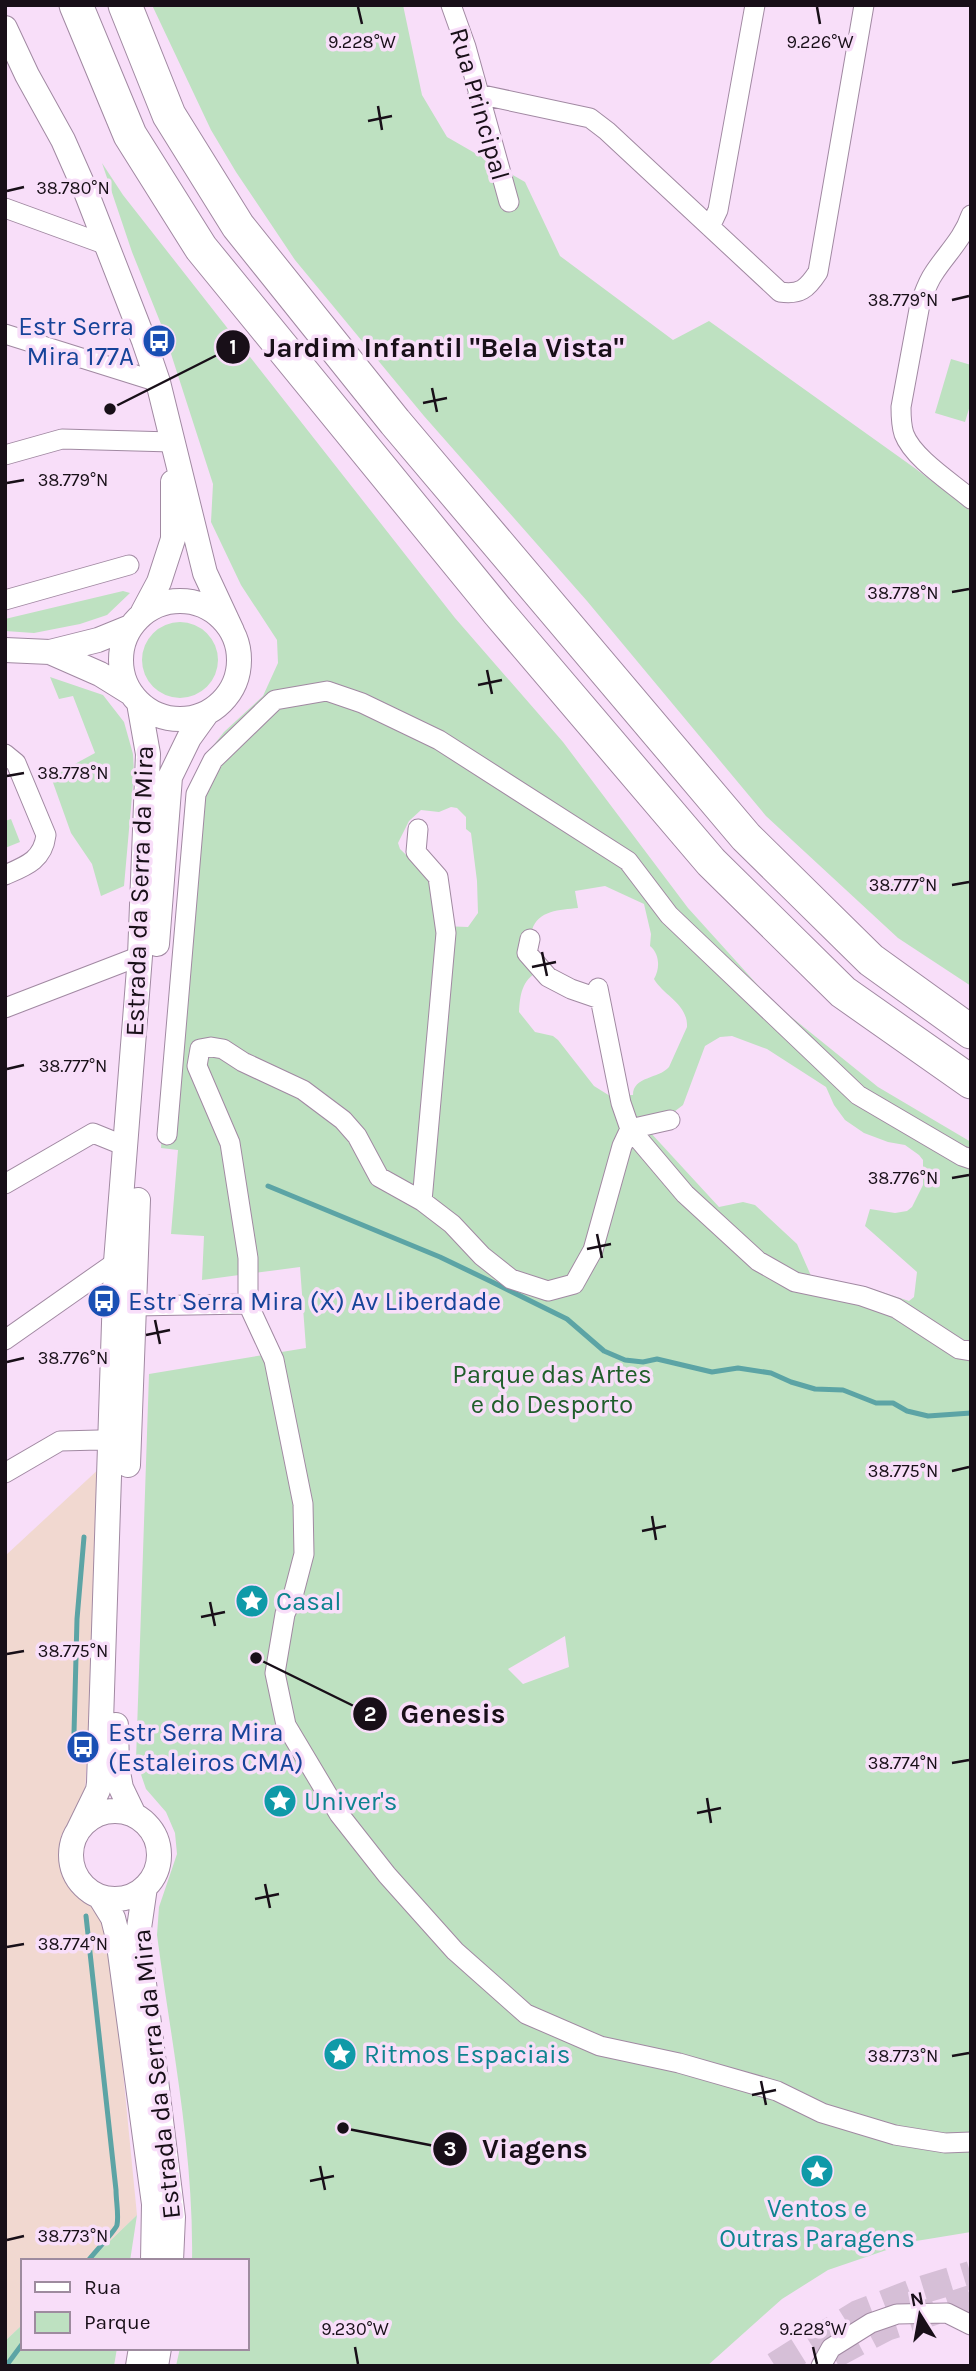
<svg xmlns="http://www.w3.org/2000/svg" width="976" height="2371" viewBox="0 0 976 2371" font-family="Karla,sans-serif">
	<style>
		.industrial { fill: #f1d8d0 }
		.green { fill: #bee1c1; fill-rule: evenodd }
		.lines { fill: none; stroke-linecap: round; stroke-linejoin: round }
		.stream { stroke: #5ca4a5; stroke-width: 5 }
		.secondary-tunnel { stroke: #d6bfd7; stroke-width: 28; stroke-dasharray: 28 14; stroke-linecap: butt }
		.minor-casing { stroke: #a189a2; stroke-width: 21 }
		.tertiary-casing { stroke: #a189a2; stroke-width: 26 }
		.trunk-casing { stroke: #a189a2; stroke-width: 35 }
		.minor { stroke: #fff; stroke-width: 19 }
		.tertiary { stroke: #fff; stroke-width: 24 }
		.trunk { stroke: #fff; stroke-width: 33 }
		.ticks { fill: none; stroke: #180f18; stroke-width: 2.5 }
		.labels { text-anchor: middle; stroke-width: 7; stroke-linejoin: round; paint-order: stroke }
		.street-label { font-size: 26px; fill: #180f18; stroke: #f8def9 }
		.transit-label { font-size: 26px; fill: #164399; stroke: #f8def9; text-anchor: start }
		.park-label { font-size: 26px; fill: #205e2b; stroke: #f8def9 }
		.culture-label { font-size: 26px; fill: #0d838f; stroke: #f8def9; text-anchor: start }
		.ticks-label { font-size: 18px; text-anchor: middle; fill: #180f18; stroke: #f8def9; stroke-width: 7; stroke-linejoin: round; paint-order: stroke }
		.leader { fill: none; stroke: #180f18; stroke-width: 2.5 }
		.callout-dot { fill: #180f18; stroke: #f8def9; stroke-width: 2.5 }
		.mark-label { font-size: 21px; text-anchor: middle; font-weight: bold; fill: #fff }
		.callout-label { font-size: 28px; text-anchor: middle; font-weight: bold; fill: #180f18; stroke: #f8def9; stroke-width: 7; stroke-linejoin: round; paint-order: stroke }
	</style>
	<rect width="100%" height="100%" fill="#f8def9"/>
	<path class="industrial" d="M101 1467 85 1794 61 1836 73 1881 109 1929 137 2215 89 2261H23V2324L5 2341V1556Z"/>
	<path class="green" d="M152 5H403L422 95 447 137 525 182 560 256 673 340 709 321 916 469 971 511V986L898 938 766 816 587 601 424 416 295 260 236 172 211 130Z
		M102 163 123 195 455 618 563 742 688 908 774 1003 878 1087 971 1142V2232L910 2242 828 2270 782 2299 707 2366H176L180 2348H247V2261H192C194 2153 171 2041 157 1935L159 1907 177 1854 175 1833 166 1812 146 1789 136 1760 149 1374 306 1348 300 1267 202 1280 204 1236 171 1234 178 1150 161 1148 187 793 205 756 224 732 263 696 278 663 277 640 241 585 211 522 213 484 163 329 132 252ZM451 807 457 808 466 817V829L471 833 477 881 478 913 468 927 441 926 436 891 427 875 400 849 398 843 409 821 421 810 439 812ZM605 886 644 904 651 934 650 946C660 954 660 969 654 979 664 996 688 1004 687 1027L669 1067C659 1079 633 1076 633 1095L610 1096 594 1086 558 1040 553 1036 535 1032 519 1012C520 994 522 981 538 971L532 930C538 910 560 910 578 908L575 891ZM732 1036 767 1049 826 1087 834 1105 845 1120 864 1133 888 1142 905 1145 919 1155 923 1160V1185L912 1207 907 1211 895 1213 870 1209 865 1226 917 1272 914 1297 909 1301 867 1287 854 1289 812 1278 797 1244 755 1205 743 1202 719 1207 649 1131 683 1105 705 1046 720 1037ZM565 1636 569 1667 523 1684 508 1669Z
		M951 359 971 365V402L965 422 935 413Z
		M123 591 130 593 107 615 80 624 34 633 5 631V619Z
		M142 660a38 38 0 1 1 76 0a38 38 0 1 1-76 0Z
		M50 677 103 695 124 722 133 754 134 773 124 886 101 896 92 864 71 833 51 777 95 753 73 696 59 699Z
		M11 819 20 842 5 848V821Z
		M137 2215 130 2261H89Z
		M23 2324V2348H117L114 2366H5V2341Z"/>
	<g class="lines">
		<path class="stream" d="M268 1186 440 1257 490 1281 567 1319 604 1351 625 1360 643 1362 657 1359 712 1372 738 1368 771 1373 791 1382 815 1389 843 1390 876 1403H893L907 1411 928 1416 971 1413
			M74 1733 77 1619 84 1537
			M86 1916 116 2190C116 2201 119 2215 117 2225 116 2230 93 2254 88 2261
			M6 2366 23 2343"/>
		<path class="secondary-tunnel" d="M833 2355 886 2327 971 2299
			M775 2366 858 2314 918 2291 971 2275"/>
		<defs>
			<path id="minor" d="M451 5 466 47 509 202
				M478 94 590 118 607 131 780 292C800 295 807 289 818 272L864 5
				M5 208 104 244
				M971 215C963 239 947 253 934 273 927 283 924 294 920 304L901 407C901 416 901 425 904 434 913 458 951 482 971 499
				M710 227 718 210 755 5
				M5 334 158 382
				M5 455 62 439 172 442
				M5 600 129 565
				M5 754 16 763 46 835C43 860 26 866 5 875
				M418 829 416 852 438 877 446 933 422 1201
				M530 939 527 953 548 977 571 989 600 999
				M598 988 621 1103 630 1129 670 1120
				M5 1008 140 956
				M167 1135 196 794 213 760 275 700 327 691 362 703 439 740 628 861 669 915 858 1095 962 1156 971 1159
				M5 1184 93 1133 125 1146
				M135 1306 248 1304
				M5 1340 116 1262
				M971 1351 959 1349 896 1308 862 1296 795 1282 758 1261 685 1194 630 1129 622 1146 593 1250 574 1284 548 1291 511 1279 482 1256 452 1224 422 1201 379 1177 357 1136 343 1120 303 1090 243 1062 223 1049 211 1047 200 1049 197 1066 230 1143 248 1258V1304L274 1360 303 1504 304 1554 293 1596 285 1614 275 1673 286 1725 339 1814 387 1875 455 1951 526 2014 600 2046 679 2063 777 2091 822 2113 895 2135 945 2143 971 2142
				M5 1473 60 1441 99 1440 112 1442
				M821 2366 831 2348 871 2323 897 2314 947 2313 971 2325"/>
			<path id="tertiary" d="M5 28 27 75 63 140 86 192 144 341 158 382 205 573 232 631
				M121 660a59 59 0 1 1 118 0a59 59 0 1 1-118 0Z
				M143 612 159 582 173 539V482
				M5 650 50 652 98 640 130 627
				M50 652 100 674 129 692
				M157 944 170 777 189 738 207 713
				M128 1465 138 1200
				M116 1725 117 1767 121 1788 134 1815
				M71 1855a44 44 0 1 1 88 0a44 44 0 1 1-88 0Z
				M78 1831 98 1790 99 1783 116 1262 140 956 148 754 139 703
				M145 1887 138 1935 173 2217 171 2261
				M100 1897 113 1918 118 1938 154 2204 153 2261
				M138 2366 141 2348
				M156 2366 159 2348"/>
			<path id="trunk" d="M76 5 130 135 201 248 499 613 711 862 843 992 971 1082
				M125 5 169 115 238 226 395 422 746 837 871 960 971 1032"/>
		</defs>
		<use href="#minor" class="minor-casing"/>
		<use href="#tertiary" class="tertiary-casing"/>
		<use href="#trunk" class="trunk-casing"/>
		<use href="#minor" class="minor"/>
		<use href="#tertiary" class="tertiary"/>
		<use href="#trunk" class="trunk"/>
	</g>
	<path class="ticks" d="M358 7 362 24M817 7 820 24M378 106 382 130M368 121 392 116M7 191 24 187M952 300 969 296M432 388 437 412M423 403 447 398M7 483 24 480M952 592 969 589M487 670 492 694M478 685 502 680M7 776 24 773M952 885 969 882M542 952 547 976M532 967 556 962M7 1069 24 1065M952 1178 969 1175M597 1234 602 1258M587 1249 611 1244M155 1320 160 1344M146 1335 170 1330M7 1362 24 1358M952 1471 969 1467M652 1516 656 1540M642 1531 666 1526M210 1602 215 1626M201 1617 225 1612M7 1654 24 1651M952 1763 969 1760M707 1798 711 1823M697 1813 721 1808M265 1884 270 1908M255 1899 279 1894M7 1947 24 1944M952 2056 969 2053M761 2081 766 2105M752 2095 776 2090M320 2166 325 2190M310 2181 334 2176M7 2240 24 2236M355 2347 358 2364M813 2347 817 2364"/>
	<defs>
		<symbol id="bus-disc" viewBox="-11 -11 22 22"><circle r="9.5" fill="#1a4fb4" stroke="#f8def9"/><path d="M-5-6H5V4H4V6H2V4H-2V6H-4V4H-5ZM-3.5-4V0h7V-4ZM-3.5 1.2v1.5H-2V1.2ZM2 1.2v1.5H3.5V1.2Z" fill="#fff"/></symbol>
		<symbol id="sight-disc" viewBox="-11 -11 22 22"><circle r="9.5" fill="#0f9aa8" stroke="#f8def9"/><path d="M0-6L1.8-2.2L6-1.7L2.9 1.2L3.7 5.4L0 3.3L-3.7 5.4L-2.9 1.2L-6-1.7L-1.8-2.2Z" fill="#fff"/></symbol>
	</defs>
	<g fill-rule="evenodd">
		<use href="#bus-disc" x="140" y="322" width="38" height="38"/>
		<use href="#bus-disc" x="85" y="1282" width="38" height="38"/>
		<use href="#sight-disc" x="233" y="1582" width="38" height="38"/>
		<use href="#bus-disc" x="64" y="1728" width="38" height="38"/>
		<use href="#sight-disc" x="261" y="1782" width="38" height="38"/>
		<use href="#sight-disc" x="321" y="2035" width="38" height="38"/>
		<use href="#sight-disc" x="798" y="2152" width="38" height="38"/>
	</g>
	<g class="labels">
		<g class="street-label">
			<text transform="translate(480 104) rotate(74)" y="9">Rua Principal</text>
			<text transform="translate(139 891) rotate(-88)" y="9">Estrada da Serra da Mira</text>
			<text transform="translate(156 2074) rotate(-96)" y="9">Estrada da Serra da Mira</text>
		</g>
		<g class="transit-label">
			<text x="134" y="335" text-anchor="end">Estr Serra<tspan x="134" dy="30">Mira 177A</tspan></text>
			<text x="128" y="1310">Estr Serra Mira (X) Av Liberdade</text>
			<text x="108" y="1741">Estr Serra Mira<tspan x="108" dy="30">(Estaleiros CMA)</tspan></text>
		</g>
		<g class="park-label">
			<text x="552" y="1383">Parque das Artes<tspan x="552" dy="30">e do Desporto</tspan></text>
		</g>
		<g class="culture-label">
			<text x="276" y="1610">Casal</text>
			<text x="304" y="1810">Univer's</text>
			<text x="364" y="2063">Ritmos Espaciais</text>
			<text x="817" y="2217" text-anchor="middle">Ventos e<tspan x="817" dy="30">Outras Paragens</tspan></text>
		</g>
	</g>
	<g class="ticks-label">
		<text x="362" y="48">9.228°W</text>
		<text x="820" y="48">9.226°W</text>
		<text x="73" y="194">38.780°N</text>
		<text x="903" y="306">38.779°N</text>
		<text x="73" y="486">38.779°N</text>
		<text x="903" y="599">38.778°N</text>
		<text x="73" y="779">38.778°N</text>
		<text x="903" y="891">38.777°N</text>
		<text x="73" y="1072">38.777°N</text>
		<text x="903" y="1184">38.776°N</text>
		<text x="73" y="1364">38.776°N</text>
		<text x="903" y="1477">38.775°N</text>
		<text x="73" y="1657">38.775°N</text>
		<text x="903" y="1769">38.774°N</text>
		<text x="73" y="1950">38.774°N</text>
		<text x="903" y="2062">38.773°N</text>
		<text x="73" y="2242">38.773°N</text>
		<text x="355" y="2335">9.230°W</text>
		<text x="813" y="2335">9.228°W</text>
	</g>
	<path class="leader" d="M110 409L233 347M256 1658L370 1714M343 2128L450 2149"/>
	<g class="callout-dot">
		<circle cx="110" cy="409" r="7"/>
		<circle cx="256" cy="1658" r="7"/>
		<circle cx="343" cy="2128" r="7"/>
		<circle cx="233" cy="347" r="18"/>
		<circle cx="370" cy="1714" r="18"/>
		<circle cx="450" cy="2149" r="18"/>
	</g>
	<g class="mark-label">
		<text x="233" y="354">1</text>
		<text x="370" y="1721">2</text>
		<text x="450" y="2156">3</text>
	</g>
	<g class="callout-label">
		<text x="444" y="357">Jardim Infantil "Bela Vista"</text>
		<text x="453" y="1723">Genesis</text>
		<text x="535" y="2158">Viagens</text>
	</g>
	<rect width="976" height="2371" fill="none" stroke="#180f18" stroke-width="14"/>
	<rect x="21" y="2259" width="228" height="91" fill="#f8def9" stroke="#9e8b9f" stroke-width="2"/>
	<rect x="35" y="2282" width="35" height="10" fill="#ffffff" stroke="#9e8b9f" stroke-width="2"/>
	<text x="84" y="2294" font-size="21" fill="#180f18">Rua</text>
	<rect x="35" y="2312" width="35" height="21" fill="#bee1c1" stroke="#9e8b9f" stroke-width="2"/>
	<text x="84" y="2329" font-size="21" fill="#180f18">Parque</text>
	<g transform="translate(920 2315) rotate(349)" stroke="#f8def9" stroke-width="5" paint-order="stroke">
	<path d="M0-5L12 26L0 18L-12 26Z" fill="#180f18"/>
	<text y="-10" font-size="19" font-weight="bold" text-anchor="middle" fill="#180f18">N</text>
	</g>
</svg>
